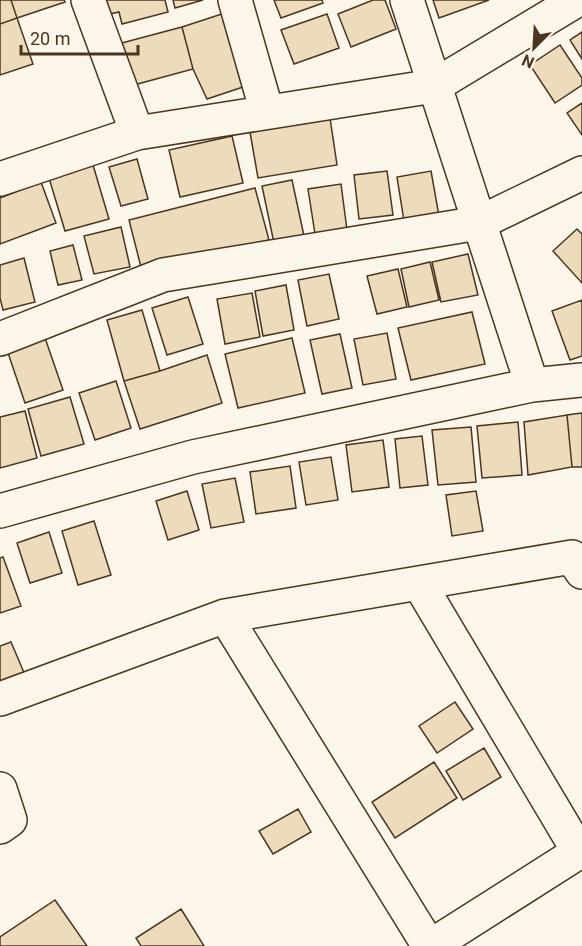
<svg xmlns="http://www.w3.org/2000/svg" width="582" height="946" viewBox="0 0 582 946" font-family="Roboto,sans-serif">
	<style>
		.building { fill: #ecdcbc; stroke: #4a3520; stroke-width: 1.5 }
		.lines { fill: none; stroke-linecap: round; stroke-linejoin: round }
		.minor-casing { stroke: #4a3520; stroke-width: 36 }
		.minor { stroke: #fbf6e9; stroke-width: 33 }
	</style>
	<rect width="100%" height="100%" fill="#fbf6e9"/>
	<path class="building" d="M0 0H11L17 18 0 24Z
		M11 0H64L65 2 17 18Z
		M101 0H165L168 12 122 24 119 12 105 15Z
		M173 0H203L175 8Z
		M274 0H322L323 3 281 18Z
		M373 0H385L396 29 351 47 338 14Z
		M433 0H489L439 18Z
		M231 11 255 83 207 99 193 69 182 27Z
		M327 14 339 48 294 64 281 30Z
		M17 18 33 64 0 75V24Z
		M182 27 193 69 130 86 118 44Z
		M582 32V59L570 40Z
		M560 45 582 78V85L555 103 530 65Z
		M582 103V135L567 113Z
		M330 118 337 165 258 178 250 132Z
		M232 136 243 183 180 197 169 150Z
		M137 159 148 199 121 206 109 167Z
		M93 165 109 219 65 231 49 178Z
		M387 171 393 215 359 219 354 175Z
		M431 171 439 216 404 221 397 177Z
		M292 180 304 236 274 243 262 186Z
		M41 182 56 223 0 244V198Z
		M341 184 347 230 315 234 308 189Z
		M255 188 269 240 142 271 129 220Z
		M121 227 130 267 94 274 84 236Z
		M577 229 582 234V283L553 251Z
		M73 245 82 280 58 285 50 251Z
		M468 254 478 295 441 302 432 262Z
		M24 258 35 302 3 310 0 298V265Z
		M430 262 439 300 409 307 401 269Z
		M398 269 407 307 377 314 367 276Z
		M329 274 339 319 307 326 298 280Z
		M286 285 294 330 263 336 255 291Z
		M252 293 260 337 225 344 217 299Z
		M188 297 203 344 167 355 152 308Z
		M582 300V356L570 360 552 311Z
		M142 310 160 371 124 381 107 320Z
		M472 312 485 364 411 380 398 328Z
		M387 333 396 379 363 385 354 339Z
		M340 334 352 388 322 394 310 340Z
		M44 335 63 390 25 403 6 347Z
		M292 338 305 393 238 408 225 354Z
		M207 355 222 403 140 429 124 381 160 371Z
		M116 381 131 428 95 440 79 393Z
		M70 397 84 444 41 456 28 409Z
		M25 411 37 458 0 468V417Z
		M582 413V467H572L567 415Z
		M567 415 572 467 528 475 524 422Z
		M518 422 522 475 482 478 477 426Z
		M471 427 476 482 438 485 432 430Z
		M422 436 428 485 400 488 395 439Z
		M383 440 389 487 352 492 346 445Z
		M331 457 338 500 306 505 299 462Z
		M290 466 296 508 256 514 250 472Z
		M235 478 244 522 211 528 202 484Z
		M187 491 199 530 168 540 156 501Z
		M476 491 483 531 452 536 446 495Z
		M94 521 111 575 78 585 62 531Z
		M49 532 62 573 30 583 17 543Z
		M3 557 21 606 0 613V558Z
		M11 642 25 675 0 684V646Z
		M455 702 473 729 437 753 419 726Z
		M484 748 501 777 463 800 446 771Z
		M434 762 457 798 395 838 372 802Z
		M298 809 311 832 273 854 259 831Z
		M55 900 87 946H0V937Z
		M181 909 204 946H141L136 938Z"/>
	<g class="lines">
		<defs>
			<path id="minor" d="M88 0 137 133
				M235 0 267 112
				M407 0 532 385
				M0 179 137 133 434 86 577 0
				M0 339 163 275 479 223 582 173
				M0 511 193 457 532 385 582 380
				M419 583 579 852
				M225 616 429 946
				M0 699 225 616 572 557 582 572
				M0 789 10 820 0 827
				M431 946 582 850"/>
		</defs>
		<use href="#minor" class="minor-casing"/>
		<use href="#minor" class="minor"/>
	</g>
	<g transform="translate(534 48) rotate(204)" stroke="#fbf6e9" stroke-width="4.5" paint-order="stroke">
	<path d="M0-4.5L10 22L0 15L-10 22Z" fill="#4a3520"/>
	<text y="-9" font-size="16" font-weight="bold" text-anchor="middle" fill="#4a3520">N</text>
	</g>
	<path d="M21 45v9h117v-9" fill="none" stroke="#4a3520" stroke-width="3"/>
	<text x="30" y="45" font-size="18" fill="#4a3520" stroke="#fbf6e9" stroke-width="4.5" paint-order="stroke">20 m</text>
</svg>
